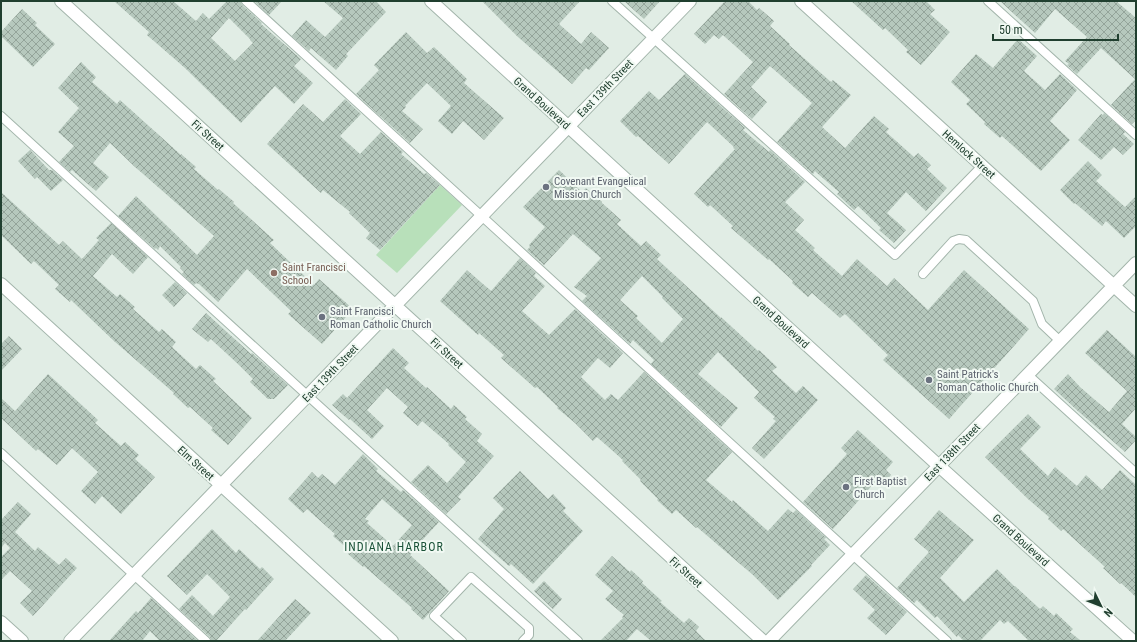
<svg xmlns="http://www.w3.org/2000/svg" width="1137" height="642" viewBox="0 0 1137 642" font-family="'Roboto Condensed',sans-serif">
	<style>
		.grass { fill: #b8e0ba }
		.building { fill: url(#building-cross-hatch); fill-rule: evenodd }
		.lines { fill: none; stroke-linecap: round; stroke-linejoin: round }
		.lane-casing { stroke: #a3b5ab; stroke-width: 10 }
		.street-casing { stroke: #a3b5ab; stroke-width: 14 }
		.lane { stroke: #fff; stroke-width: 8 }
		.street { stroke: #fff; stroke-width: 12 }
		.worship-dot { fill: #6b7280; stroke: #f1f9f3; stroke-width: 1.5 }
		.education-dot { fill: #8d6e63; stroke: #f1f9f3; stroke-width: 1.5 }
		.labels { text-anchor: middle; stroke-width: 4; stroke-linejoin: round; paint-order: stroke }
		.street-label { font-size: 11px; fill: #203f2f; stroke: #f1f9f3 }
		.worship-label { font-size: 11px; fill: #5b616d; stroke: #f1f9f3; text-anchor: start }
		.education-label { font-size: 11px; fill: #785e54; stroke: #f1f9f3; text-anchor: start }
		.neighbourhood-label { font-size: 12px; letter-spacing: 1px; fill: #1a5238; stroke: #f1f9f3 }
	</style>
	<defs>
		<pattern id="building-cross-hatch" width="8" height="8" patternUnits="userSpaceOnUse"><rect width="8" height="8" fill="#b6c8bd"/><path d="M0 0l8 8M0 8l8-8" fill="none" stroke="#94a49a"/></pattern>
	</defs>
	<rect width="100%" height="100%" fill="#e1ede5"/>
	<path class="grass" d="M440 185 462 205 397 273 376 255Z"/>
	<path class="building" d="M114 1H173L196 21 203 13 209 19 227 1H241L242 5 262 23 261 24 301 59 294 66 313 83 294 104 275 86 241 123 185 68 147 35 149 32ZM229 18 250 39V40L253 43 235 61 211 38Z
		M254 1H282L269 15Z
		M323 1H376L386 12 346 54 348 56 336 70 311 48 309 51 292 36 306 20 325 37 343 18Z
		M482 1H580L559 24 581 44 591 32 609 48 589 70 586 68 572 84 518 37Z
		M624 1H660L644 19Z
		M725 1H748L757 10 759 8 774 21 770 26 790 44 789 45 831 82 833 80 851 95 822 127 845 148 874 116 889 129 886 132 914 157 918 153 931 165 927 169 947 188 926 211 906 192 887 213 906 230 894 243 879 230 881 228 858 206 854 210 837 194 839 192 817 173 815 171 813 174 777 142 812 103 770 66 751 87 767 102 752 119 724 94 753 62 723 35 719 39 714 35 705 44 694 34Z
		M851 1H926L935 10 930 14 950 32 921 65 906 52 908 50 885 28 883 30Z
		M1000 1H1116L1136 18V120L1132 124 1111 105 1135 79 1101 48 1077 74 1067 65 1069 64 1065 61 1087 37 1055 9 1035 33Z
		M22 9 37 23 35 25 55 44 33 67 1 36V32Z
		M406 32 427 53 434 47 467 79 464 83 504 118 484 140 463 121 452 134 438 121 451 106 427 83 405 106 406 107 402 111 423 129 410 143 356 94 379 70 374 65Z
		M1018 39 1037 56 1024 71 1045 90 1060 74 1077 90 1050 121 1070 140 1041 171 1002 136 1000 138 984 124 985 122 966 104 970 100 951 82 976 54 993 68Z
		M81 62 96 77 92 82 117 104 120 100 181 155V154L196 167 194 169 218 190 219 189 234 202 233 203 274 240 270 243 314 285 319 279 353 309 322 344 288 314 291 311 247 269 218 302 199 284H198L196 283 194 285 182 274 184 272 180 268 181 267 160 246 158 250 156 248 155 249 118 216 136 196 197 255 214 236 134 166 110 143 93 163 109 177 96 191 72 170 70 172 59 162 74 146 58 132 79 108 58 88Z
		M685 74 745 128 743 130 769 152 770 150 805 182 785 202 804 220 795 230 815 248 813 250 842 276 857 259 887 286 894 278 928 310 964 270 1029 329 949 419 883 360 888 355 845 314 840 318 812 293 808 297 792 283 793 281 769 259 768 260 731 228 733 226 710 205 708 207 694 194 735 149 733 148 734 147 707 122 669 164 638 136 636 137 620 121 649 91 659 100Z
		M345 99 361 114 340 136 360 154 381 132 403 152 401 154 424 174 426 173 440 185 380 250 366 238 370 233 349 213 350 212 323 190 321 193 267 144 303 104 323 122Z
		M1104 113 1125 132 1123 134 1134 144 1123 155 1114 147 1101 160 1078 140 1101 114 1103 115Z
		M30 150 49 170H52L63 180 51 191 37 177 35 179 18 161Z
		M1088 161 1102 175 1096 181 1125 207 1136 196V226L1124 238 1106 221 1102 226 1075 203 1074 204 1060 190Z
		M559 170 582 192 586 188 602 202V203L621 220 617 224 641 246 646 241 661 255 657 259 721 318V317L758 351 759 350 777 367 772 371 796 393 803 386 818 400 764 459 752 448 776 421 773 419 775 417 754 398 759 392 718 352 698 374 738 408 721 427 651 364 654 360 633 340 630 344 582 301 587 296 574 287 601 258 573 234 544 265 527 250 530 247 529 245 545 227 523 207ZM642 276 663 297 662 298 683 319 662 343 636 318 638 316 620 300Z
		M1 192 59 245 63 241 82 259 99 240 96 238 111 223 148 257 133 274 112 254 93 276 117 297 120 294 135 307 133 309 159 332 162 329 176 342 172 347 196 369 200 365 216 379 213 381 252 418 228 445 211 430 213 428 190 407 188 408 173 394 174 393 114 341 71 300 70 302 55 289 59 285 34 261 31 264 1 235Z
		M520 258 536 273 534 276 545 286 522 311 549 335 575 309 623 353 610 368 598 358 581 377 605 400 611 394 618 400 644 372 732 452 706 480 732 502 733 500 768 531 788 509 793 513 796 510 826 538 824 539 830 545 811 565 812 566 778 600 753 575 697 527 696 528 676 510 672 514 657 500 658 499 640 481 641 480 622 461 623 460 597 437 593 441 575 423 557 408 558 407 537 387 535 388 501 358 504 355 479 333 478 335 440 301 467 270 491 291Z
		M175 282 187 293 174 307 162 295Z
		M206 313 251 354 252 353 288 385 274 399H268L250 382 253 379 240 366 211 339 208 342 192 329Z
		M1107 330 1136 357V408L1122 424 1136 437V440L1125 452 1115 443 1079 412 1054 389 1068 374 1080 387 1109 412 1127 391 1085 353Z
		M9 336 22 349 1 371V344Z
		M393 348 409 363 404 368 426 388 427 387 451 409 454 405 467 417 465 419 482 434 477 441 494 456 458 497 461 499 446 514 411 482 428 465 447 483 466 462 448 445 449 444 422 421 418 426 403 413 408 407 387 388 367 410 384 426 372 439 350 419 349 420 332 405 343 394 347 398Z
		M48 374 98 420 95 423 121 446 125 442 139 455 135 459 155 477 121 514 102 496 95 504 81 491 98 472 72 448 57 465 38 449 36 451 1 418V398L15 411Z
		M1028 414 1041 427 1020 449 1048 476 1055 467 1077 486 1086 475 1102 490 1120 470 1136 485V597L1121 583 1120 584 1103 568 1105 567 1063 529 1061 531 1048 519 1049 517 1028 499 985 457Z
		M858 430 893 462 886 470 891 475 882 485 877 480 833 529 803 502 847 454 841 448Z
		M363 454 378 469 376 471 401 492 403 490 439 522 416 547V548L410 555 449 591 423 620 411 609 412 608 364 566 363 567 348 554 350 551 333 536 335 534 307 509 303 513 288 499 312 472 318 478 322 474 335 485ZM382 499 412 525 393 546 367 523 369 521 365 519Z
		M520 471 548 499 553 494 566 508 563 511 583 531 533 584 511 564 509 566 478 539 504 509 493 498Z
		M18 502 31 514 15 532 35 551 38 547 59 565 66 558 77 568 33 616 20 603 32 591 10 571 1 580V557L10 548 5 543 1 548V519H2Z
		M939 510 974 540 940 578 964 602 997 569 1014 586H1015L1040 609 1043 606 1054 616 1056 613 1073 629 1070 632 1081 641H1029L1008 621 1004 624 1000 620 980 641H964L958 635 957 637 937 616 935 618 917 600 914 603 897 588 929 552 914 539Z
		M212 529 236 553 239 549 260 569 262 567 274 579 246 610 245 609 216 641H211L210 637 179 609 192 595 213 616 230 597 207 574 187 595 167 576Z
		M612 556 630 572 631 570 643 581 642 583 662 601 660 602 684 623 689 618 699 627 696 631 706 641H651L637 629 626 641H600L623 618 622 617 624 615 605 599 613 591 595 575Z
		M866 575 907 612 886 635 867 618 875 610 853 589Z
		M544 581 562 599 553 609 534 591Z
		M151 598 198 641H160L150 631 142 641H109L136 611 138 613Z
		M295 599 311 613 285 641H257Z"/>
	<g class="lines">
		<defs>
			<path id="lane" d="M246 1 947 641
				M612 1 895 255 982 166
				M988 1 1136 135
				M1 116 308 396 578 641
				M923 274 953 241 959 239 966 240 1033 301 1042 324 1060 341
				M1027 374 1136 473
				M1 453 206 641
				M462 641 434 616 471 577 529 628V635L523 641"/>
			<path id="street" d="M61 1 763 641
				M431 1 939 466 1133 641
				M801 1 1136 306
				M1 284 392 641
				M1 622 22 641
				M70 641 690 1
				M769 641 1136 263"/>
		</defs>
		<use href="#lane" class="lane-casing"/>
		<use href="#street" class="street-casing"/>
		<use href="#lane" class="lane"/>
		<use href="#street" class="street"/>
	</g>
	<g class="worship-dot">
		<circle cx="546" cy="187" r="4"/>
		<circle cx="322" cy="317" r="4"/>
		<circle cx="929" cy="380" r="4"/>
		<circle cx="846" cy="487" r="4"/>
	</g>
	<circle class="education-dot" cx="274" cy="273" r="4"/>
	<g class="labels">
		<g class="street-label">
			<text transform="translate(605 88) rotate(-46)" y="4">East 139th Street</text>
			<text transform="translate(542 103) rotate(42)" y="4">Grand Boulevard</text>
			<text transform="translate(208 135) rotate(42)" y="4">Fir Street</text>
			<text transform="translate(969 154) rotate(42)" y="4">Hemlock Street</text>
			<text transform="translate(781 322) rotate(42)" y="4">Grand Boulevard</text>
			<text transform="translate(447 353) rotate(42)" y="4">Fir Street</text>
			<text transform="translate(330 373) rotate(-46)" y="4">East 139th Street</text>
			<text transform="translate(952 452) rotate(-46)" y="4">East 138th Street</text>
			<text transform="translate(196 463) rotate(42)" y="4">Elm Street</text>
			<text transform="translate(1021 540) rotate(42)" y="4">Grand Boulevard</text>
			<text transform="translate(686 572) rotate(42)" y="4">Fir Street</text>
		</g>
		<g class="worship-label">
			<text x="554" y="185">Covenant Evangelical<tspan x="554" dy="13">Mission Church</tspan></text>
			<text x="330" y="315">Saint Francisci<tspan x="330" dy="13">Roman Catholic Church</tspan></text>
			<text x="937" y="378">Saint Patrick's<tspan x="937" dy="13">Roman Catholic Church</tspan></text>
			<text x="854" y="485">First Baptist<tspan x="854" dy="13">Church</tspan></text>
		</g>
		<g class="education-label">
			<text x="282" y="271">Saint Francisci<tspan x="282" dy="13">School</tspan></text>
		</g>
		<g class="neighbourhood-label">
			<text x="394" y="551">INDIANA HARBOR</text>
		</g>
	</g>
	<rect width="1137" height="642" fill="none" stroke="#203f2f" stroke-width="4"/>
	<g transform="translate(1101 606) rotate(133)" stroke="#f1f9f3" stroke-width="3" paint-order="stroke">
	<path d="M0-3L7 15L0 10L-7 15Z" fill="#203f2f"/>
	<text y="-6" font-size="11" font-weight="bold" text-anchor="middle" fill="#203f2f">N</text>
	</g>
	<path d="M993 34v6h125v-6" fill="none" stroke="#203f2f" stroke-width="2"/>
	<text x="999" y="34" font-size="12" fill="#203f2f" stroke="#f1f9f3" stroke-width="3" paint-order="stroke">50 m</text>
</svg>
